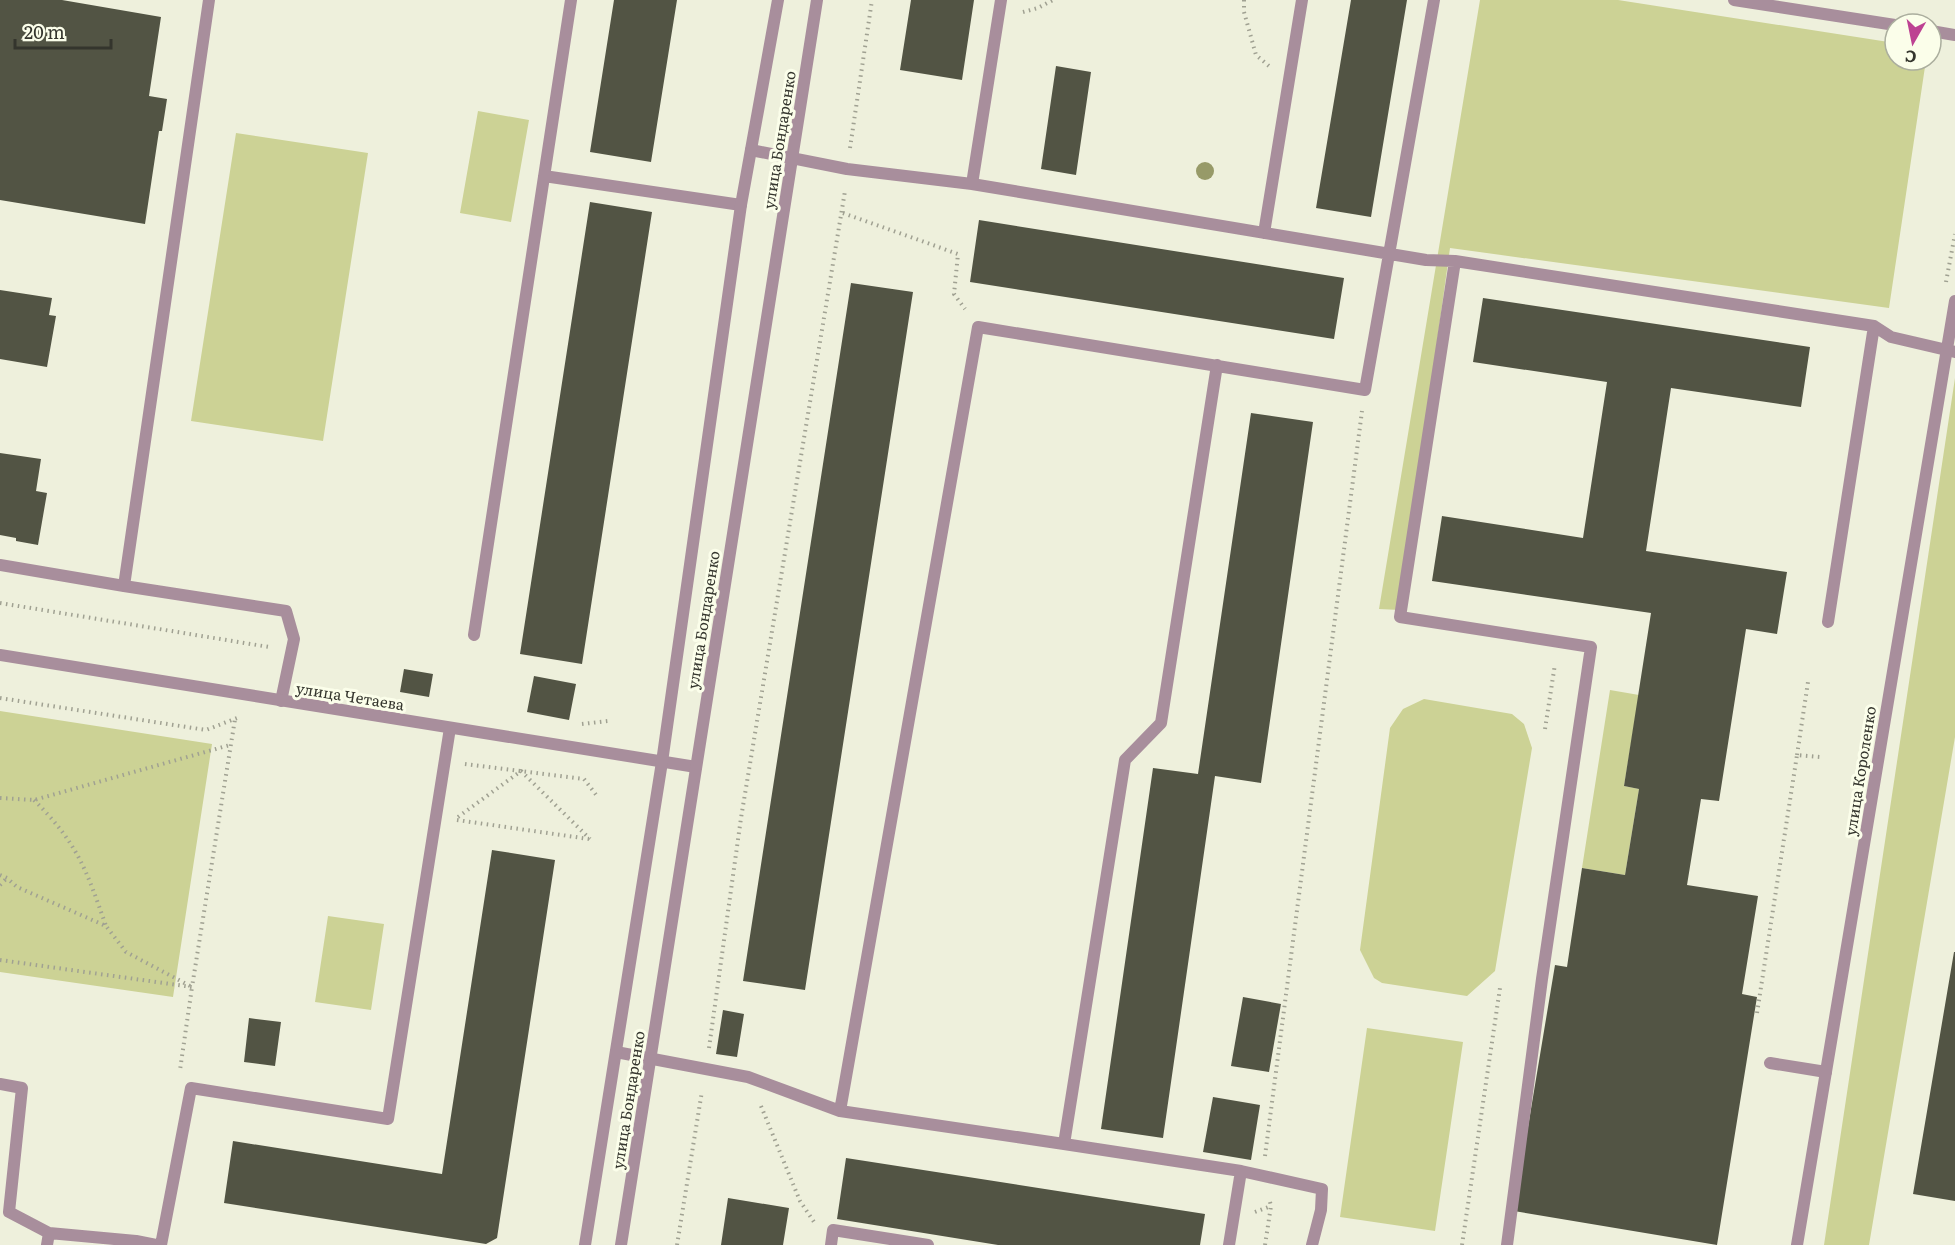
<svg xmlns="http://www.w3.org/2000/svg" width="1955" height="1245" viewBox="0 0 1955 1245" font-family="Literata,serif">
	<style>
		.green { fill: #ccd295 }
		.building { fill: #525444 }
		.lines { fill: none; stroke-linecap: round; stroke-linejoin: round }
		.path { stroke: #a0a192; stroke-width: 4; stroke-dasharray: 1.5 4.5; stroke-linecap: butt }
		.service { stroke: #a88e9c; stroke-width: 12 }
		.minor { stroke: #a88e9c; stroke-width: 12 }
		.tertiary { stroke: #a88e9c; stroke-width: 12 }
		.tree { fill: #979a68 }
		.labels { text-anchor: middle; stroke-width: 6; stroke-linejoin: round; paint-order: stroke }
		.street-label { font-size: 15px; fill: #34352d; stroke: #fbfeea }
	</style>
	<rect width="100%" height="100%" fill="#eef0dc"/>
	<path class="green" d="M1480 0H1618L1895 43V60H1926L1889 308 1450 248 1400 610 1379 609Z
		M478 111 529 120 511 222 460 213Z
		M236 133 368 153 323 441 191 421Z
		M1955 378V737L1869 1245H1824Z
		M1610 690 1639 695 1624 786 1639 789 1625 875 1582 868Z
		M1424 699 1512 714 1524 724 1532 748 1495 971 1467 996 1382 983 1374 978 1360 950 1390 728 1403 709Z
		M0 711 212 744 173 997 0 972Z
		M328 916 384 924 371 1010 315 1002Z
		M1367 1028 1463 1042 1435 1231 1340 1217Z"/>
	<path class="building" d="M0 0H62L161 17 149 96 167 99 162 131H159L145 224 0 200Z
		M614 0H677L651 162 590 152Z
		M911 0H974L962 80 900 70Z
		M1351 0H1407L1371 217 1316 208Z
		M1056 66 1091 72 1076 175 1041 169Z
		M590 202 652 212 582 664 520 654Z
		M979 220 1344 278 1334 339 970 282Z
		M851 283 913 292 805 990 743 981Z
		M0 290 52 298 49 315 56 316 47 367 0 359Z
		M1483 298 1810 347 1801 407 1671 388 1646 551 1787 572 1777 634 1746 629 1719 801 1701 799 1687 885 1758 896 1742 994 1757 997 1717 1245 1514 1211 1555 965 1567 967 1582 868 1625 875 1639 789 1624 786 1651 613 1432 581 1442 516 1583 538 1607 382 1473 362Z
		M1251 413 1313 422 1261 783 1215 776 1163 1138 1101 1129 1153 768 1198 774Z
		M0 453 41 459 36 491 47 493 38 545 16 541V538L0 535Z
		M404 669 433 674 429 697 400 692Z
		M534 676 576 684 569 720 527 712Z
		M492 850 555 860 497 1238 486 1244 224 1203 233 1141 442 1174Z
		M1954 952H1955V1201L1913 1194Z
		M1243 997 1281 1004 1269 1072 1231 1066Z
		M723 1010 744 1014 737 1057 716 1054Z
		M249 1018 281 1022 275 1066 244 1062Z
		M1213 1097 1260 1105 1251 1160 1203 1152Z
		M846 1158 1205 1214 1200 1245H998L837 1219Z
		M728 1198 789 1208 783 1245H721Z"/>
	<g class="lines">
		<path class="path" d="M1244 0V12L1256 55 1269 66
			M1023 12 1038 8 1053 0
			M850 148 872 0
			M843 213 958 254 954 294 965 309
			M1946 282 1955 234
			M0 603 269 647
			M0 698 206 730 237 718
			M582 724 608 721
			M1545 729 1555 664
			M1797 755 1808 682
			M465 764 584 779 597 796
			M0 798 34 800 230 745
			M34 800C78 844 86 869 106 926
			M458 817 521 771 590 839
			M457 820 589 839
			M0 875 7 878 17 887 106 926 126 952 192 987 180 1070
			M0 885 7 878
			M0 960 192 987 235 719
			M1757 1013 1797 755 1820 757
			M709 1048 741 818 845 191
			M761 1106 800 1201 814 1222
			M1265 1156 1362 411
			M1255 1212 1271 1206
			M677 1245 702 1091
			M1265 1245 1271 1206 1269 1198
			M1462 1245 1500 988"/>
		<path class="service" d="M209 0 124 586 286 611 294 639 281 701
			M1734 0 1895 25
			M1931 31 1955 35
			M751 150 847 169 972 184 1001 0
			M544 176 741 205
			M972 184 1426 260 1455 261 1874 326 1891 337 1955 352
			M1264 233 1302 0
			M1455 261 1400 617 1591 647 1542 979 1507 1245
			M0 565 124 586
			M1828 622 1874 326
			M474 635 571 0
			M616 1052 748 1077 840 1111 1064 1144 1125 760 1161 723 1217 365
			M1770 1063 1826 1072
			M0 1084 22 1088 9 1212 49 1233 47 1245
			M840 1111 978 327 1365 390 1434 0
			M1064 1144 1241 1171 1229 1245
			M1241 1171 1322 1189 1321 1210 1312 1245
			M49 1233 136 1241 156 1245
			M161 1245 191 1088 388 1119 450 728
			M831 1245 833 1230 928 1245"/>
		<path class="minor" d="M0 655 696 767
			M1797 1245 1955 301"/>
		<path class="tertiary" d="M585 1245 662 762 741 205 778 0
			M621 1245 817 0"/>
	</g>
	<circle class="tree" cx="1205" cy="171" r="9"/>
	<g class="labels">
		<g class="street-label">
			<text transform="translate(780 140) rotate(-81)" y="5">улица Бондаренко</text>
			<text transform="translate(704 620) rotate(-81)" y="5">улица Бондаренко</text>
			<text transform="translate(350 697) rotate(9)" y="5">улица Четаева</text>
			<text transform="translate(1861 771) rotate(-81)" y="5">улица Короленко</text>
			<text transform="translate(629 1100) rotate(-81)" y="5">улица Бондаренко</text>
		</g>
	</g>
	<g transform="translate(1913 42) rotate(189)"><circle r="28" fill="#fbfeea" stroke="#abae9e" stroke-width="1.5"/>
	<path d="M0-4.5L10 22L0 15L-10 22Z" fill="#bd4292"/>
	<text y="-9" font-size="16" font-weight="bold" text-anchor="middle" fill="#34352d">С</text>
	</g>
	<path d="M15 39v9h96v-9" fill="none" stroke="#34352d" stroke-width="3"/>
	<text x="24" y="39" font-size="18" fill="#34352d" stroke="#fbfeea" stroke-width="4.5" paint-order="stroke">20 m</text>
</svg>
